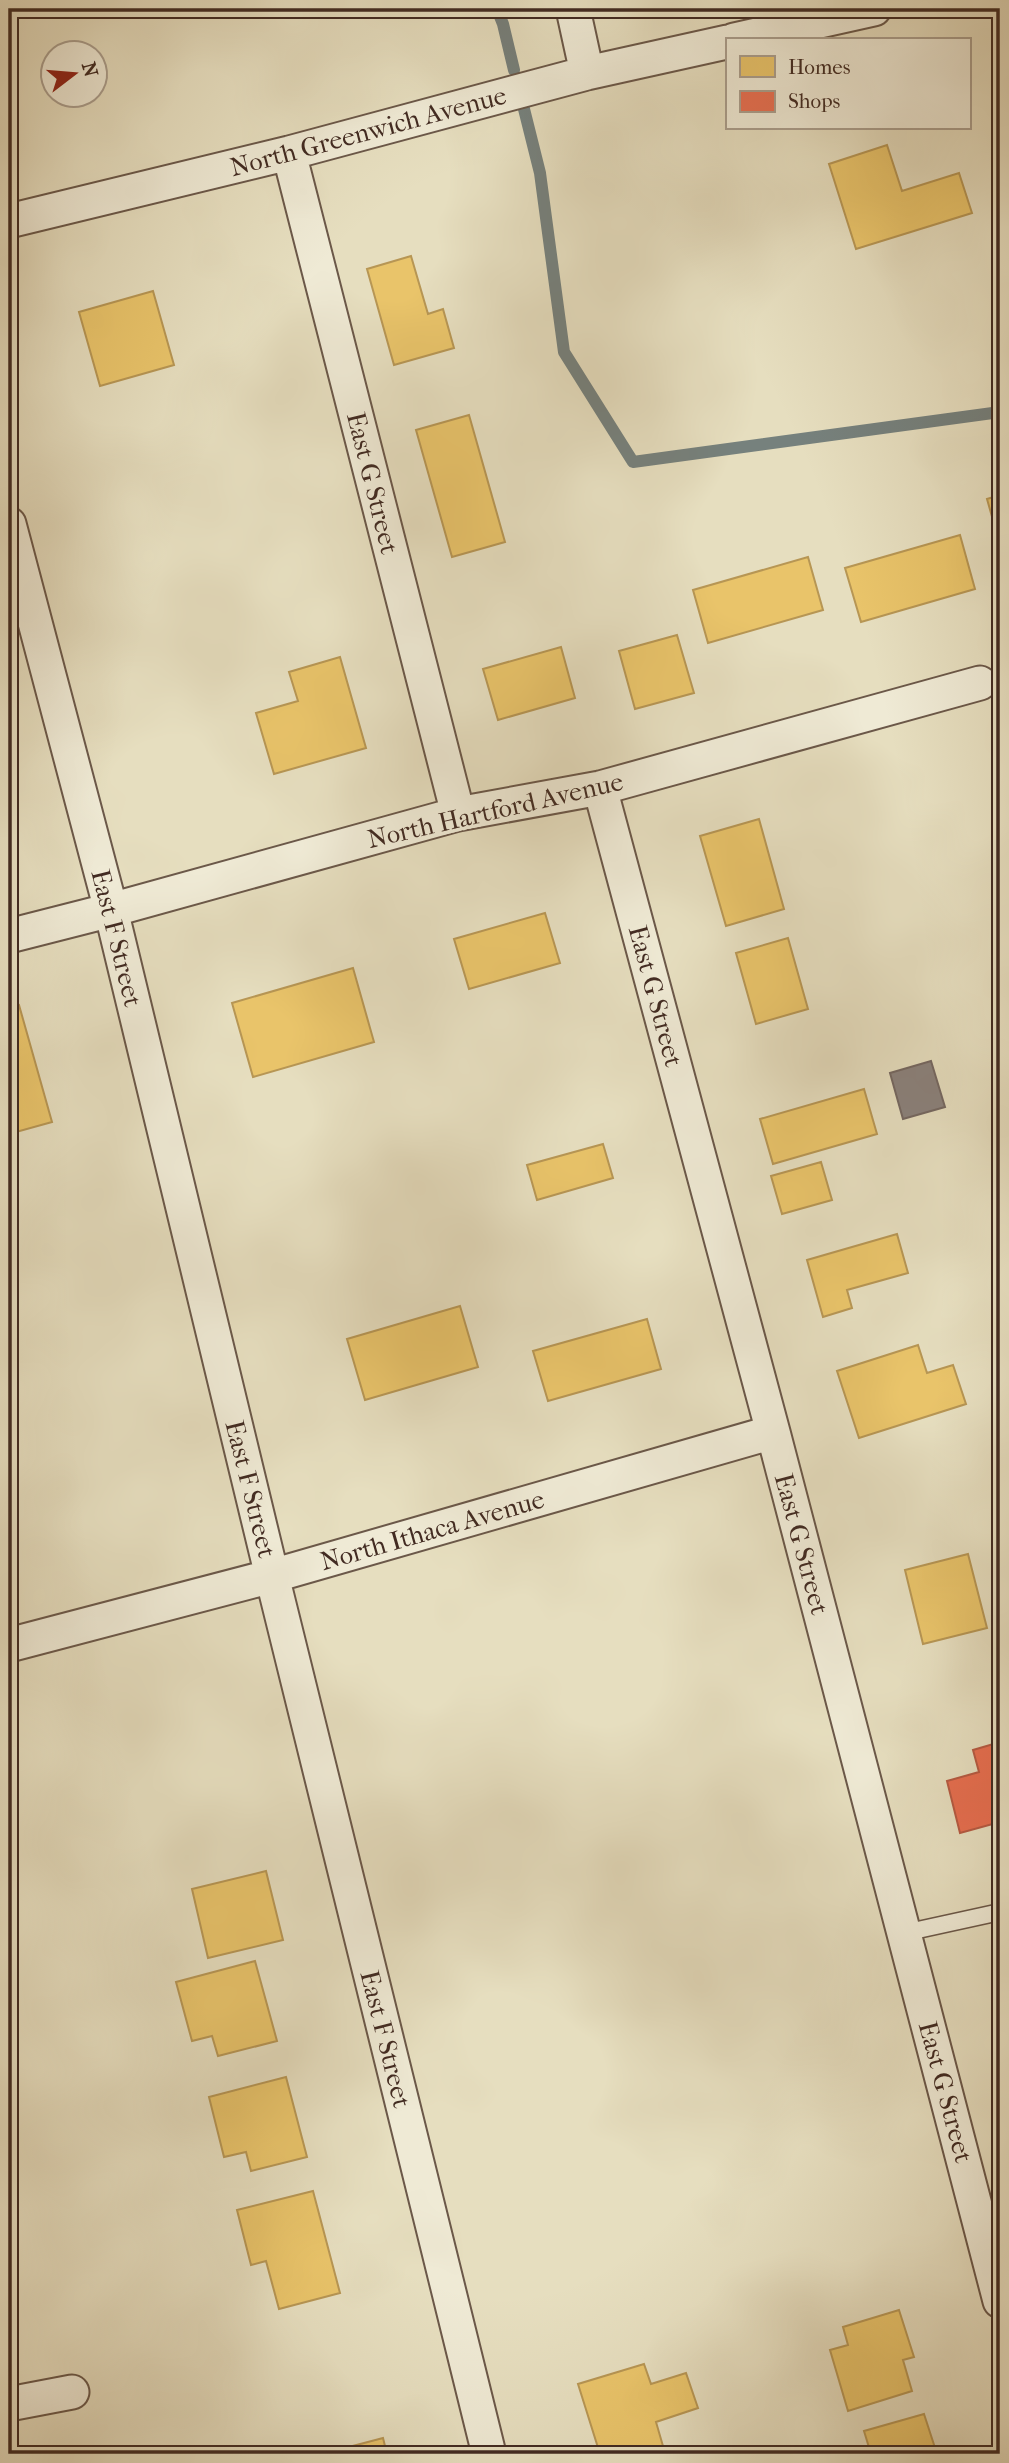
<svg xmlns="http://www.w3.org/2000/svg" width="1009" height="2463" viewBox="0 0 1009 2463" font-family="'IM FELL French Canon',serif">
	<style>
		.homes { fill: #e9c46a; stroke: #b79654; stroke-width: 2 }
		.shops { fill: #e76f51; stroke: #b65b43; stroke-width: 2 }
		.industry { fill: #8a817c; stroke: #746761; stroke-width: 2 }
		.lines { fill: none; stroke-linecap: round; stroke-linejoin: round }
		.stream { stroke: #76817d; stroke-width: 12 }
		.lane-casing { stroke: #6b5849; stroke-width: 19 }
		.street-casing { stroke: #6b5849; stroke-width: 37 }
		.lane { stroke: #efead5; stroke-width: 16 }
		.street { stroke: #efead5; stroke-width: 33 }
		.labels { text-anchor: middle; stroke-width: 7; stroke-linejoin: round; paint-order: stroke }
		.street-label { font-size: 26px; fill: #422b22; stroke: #efead5 }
	</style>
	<rect width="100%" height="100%" fill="#e6debf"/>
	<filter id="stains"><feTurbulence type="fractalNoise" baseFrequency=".00286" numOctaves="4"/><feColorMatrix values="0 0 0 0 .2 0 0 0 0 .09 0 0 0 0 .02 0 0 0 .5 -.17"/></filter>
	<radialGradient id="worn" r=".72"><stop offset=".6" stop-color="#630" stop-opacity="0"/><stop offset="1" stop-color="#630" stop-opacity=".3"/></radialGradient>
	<path class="homes" d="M887 145 902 191 959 173 972 213 856 249 829 164Z
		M411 256 428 314 443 309 454 348 394 365 367 269Z
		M153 291 174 365 100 386 79 312Z
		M469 415 505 542 452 557 416 430Z
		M1000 495V545L987 499Z
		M960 535 975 589 861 622 845 568Z
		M808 557 823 610 708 643 693 590Z
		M677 635 694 693 635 709 619 651Z
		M561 647 575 698 498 720 483 669Z
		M340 657 366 748 274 774 256 713 298 701 289 672Z
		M759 819 784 909 726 926 700 836Z
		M545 913 560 963 469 989 454 939Z
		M788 938 808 1009 756 1024 736 953Z
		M353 968 374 1042 253 1077 232 1003Z
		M19 1005 52 1122 9 1134V1008Z
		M864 1089 877 1134 773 1164 760 1119Z
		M603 1144 613 1178 537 1200 527 1165Z
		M821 1162 832 1200 782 1214 771 1176Z
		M897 1234 908 1273 847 1290 852 1308 823 1317 807 1260Z
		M460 1306 478 1367 365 1400 347 1339Z
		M647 1319 661 1369 548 1401 533 1351Z
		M918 1345 927 1373 953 1365 966 1404 859 1438 837 1371Z
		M968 1554 987 1628 923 1644 905 1570Z
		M266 1871 283 1940 208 1958 192 1889Z
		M255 1961 277 2041 218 2056 212 2036 192 2041 176 1982Z
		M286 2077 307 2157 251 2171 246 2152 224 2157 209 2097Z
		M313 2191 340 2293 279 2309 266 2261 251 2265 237 2210Z
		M899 2310 914 2357 903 2360 912 2391 848 2411 830 2350 848 2345 843 2327Z
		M644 2364 651 2384 686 2373 698 2408 656 2422 665 2453 600 2454 578 2384Z
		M924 2414 937 2454H871L864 2431Z
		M383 2438 387 2454H331L330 2452Z"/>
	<path class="shops" d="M1000 1742V1822L960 1833 947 1781 979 1772 973 1750Z"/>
	<path class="industry" d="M931 1061 945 1107 903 1119 890 1073Z"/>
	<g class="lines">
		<path class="stream" d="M497 9 503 24 514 70
			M522 101 540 173 564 352 633 462 1000 412"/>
		<defs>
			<path id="lane" d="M904 1933 1000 1912"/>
			<path id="street" d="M573 9 587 73
				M734 40 874 9
				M289 153 458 814
				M9 221 289 153 587 73 727 42
				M9 524 111 910 272 1576 489 2454
				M600 788 773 1432 1000 2301
				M9 936 111 910 458 814 600 788 980 683
				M9 1645 272 1576 773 1432
				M9 2404 72 2392"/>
		</defs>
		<use href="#lane" class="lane-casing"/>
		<use href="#street" class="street-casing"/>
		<use href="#lane" class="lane"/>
		<use href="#street" class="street"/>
	</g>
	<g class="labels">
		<g class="street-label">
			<text transform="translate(368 131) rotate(-15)" y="9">North Greenwich Avenue</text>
			<text transform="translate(373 483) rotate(76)" y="9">East G Street</text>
			<text transform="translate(495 810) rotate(-13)" y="9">North Hartford Avenue</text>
			<text transform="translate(117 938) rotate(76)" y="9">East F Street</text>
			<text transform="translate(656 996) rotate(75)" y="9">East G Street</text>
			<text transform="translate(251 1489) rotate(76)" y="9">East F Street</text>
			<text transform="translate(432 1530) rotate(-16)" y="9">North Ithaca Avenue</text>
			<text transform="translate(802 1544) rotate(75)" y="9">East G Street</text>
			<text transform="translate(386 2039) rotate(76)" y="9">East F Street</text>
			<text transform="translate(946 2092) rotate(75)" y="9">East G Street</text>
		</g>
	</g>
	<rect width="1009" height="2463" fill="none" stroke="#e6debf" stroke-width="35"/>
	<rect x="10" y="10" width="988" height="2442" fill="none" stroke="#422b22" stroke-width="3.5"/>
	<rect x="18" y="18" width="974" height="2428" fill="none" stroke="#422b22" stroke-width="2"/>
	<rect x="726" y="38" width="245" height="91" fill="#efead5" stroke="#aa9e8d" stroke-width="2"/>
	<rect x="740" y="56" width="35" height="21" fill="#e9c46a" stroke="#aa9e8d" stroke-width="2"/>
	<text x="788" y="74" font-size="21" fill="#422b22">Homes</text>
	<rect x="740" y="91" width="35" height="21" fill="#e76f51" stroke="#aa9e8d" stroke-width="2"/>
	<text x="788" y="108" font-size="21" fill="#422b22">Shops</text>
	<g transform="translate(74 74) rotate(74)"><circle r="33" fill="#efead5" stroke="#aa9e8d" stroke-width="2"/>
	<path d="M0-5L12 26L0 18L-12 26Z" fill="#8f2418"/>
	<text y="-10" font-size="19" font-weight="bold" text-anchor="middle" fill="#422b22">N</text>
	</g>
	<rect width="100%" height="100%" filter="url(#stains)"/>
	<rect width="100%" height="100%" fill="url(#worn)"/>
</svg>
